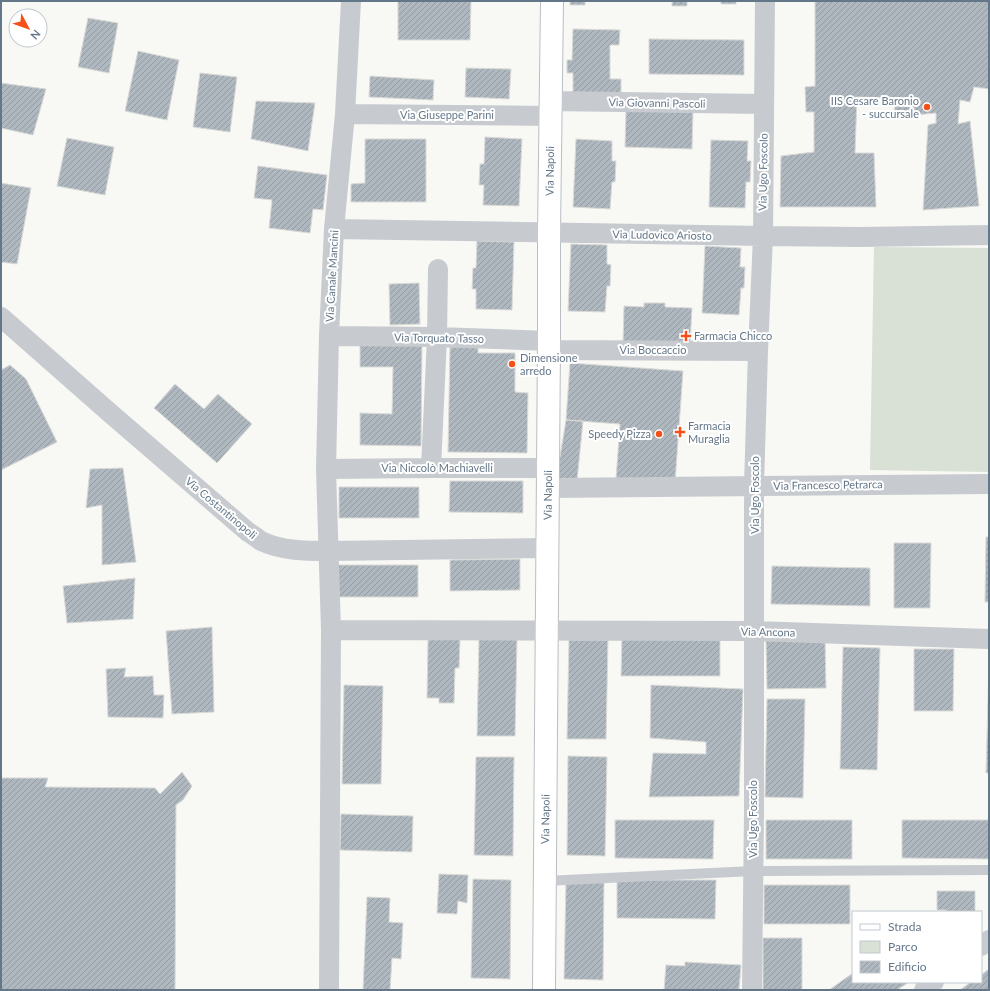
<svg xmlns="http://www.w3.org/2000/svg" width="990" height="991" viewBox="0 0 990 991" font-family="Lato,sans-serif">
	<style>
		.park { fill: #d9e0d5 }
		.building { fill: url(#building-hatch); stroke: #d9dad7 }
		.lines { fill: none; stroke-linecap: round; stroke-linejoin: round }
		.secondary-casing { stroke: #b9bec3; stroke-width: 24 }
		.service { stroke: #c7cbcf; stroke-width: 10 }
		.minor { stroke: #c7cbcf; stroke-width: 20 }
		.secondary { stroke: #fff; stroke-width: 22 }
		.poi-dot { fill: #f55018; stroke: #fff; stroke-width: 1.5 }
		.labels { text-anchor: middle; stroke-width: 4; stroke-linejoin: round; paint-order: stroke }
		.poi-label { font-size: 11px; fill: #647789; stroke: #fff; text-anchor: start }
		.street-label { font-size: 11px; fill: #647789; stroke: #fff }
	</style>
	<defs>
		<pattern id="building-hatch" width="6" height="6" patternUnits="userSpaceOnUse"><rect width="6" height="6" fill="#b0b8bf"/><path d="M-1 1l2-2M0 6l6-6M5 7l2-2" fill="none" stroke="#939aa1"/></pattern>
	</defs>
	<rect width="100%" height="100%" fill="#f8f8f5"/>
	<path class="park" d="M874 247 989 248V472L870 470Z"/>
	<path class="building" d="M398 1H471L470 40H398Z
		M570 1H585V5H570Z
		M672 1H687V6H672Z
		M721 1H736V4H721Z
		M815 1H989V90V89L974 87 970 102 960 100 958 124 970 121 979 206 923 210 928 125 936 123V113L894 117 895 98 857 97 855 153H874L876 207H780L781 156 814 152V112H806L805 87 815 86Z
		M88 18 118 23 109 73 78 67Z
		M573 29 620 30 619 45H610V79H621V94L573 93V73H567V60H572Z
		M649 39 744 40V75L649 74Z
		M138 51 179 60 167 120 125 111Z
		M466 68 511 69 509 99 465 97Z
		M200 73 237 77 230 132 193 127Z
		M370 76 434 80 433 100 369 97Z
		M1 83 46 89 33 135 1 128Z
		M256 101 315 103 308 151 251 139Z
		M626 111 693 112 692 149 625 147Z
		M485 137 522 139 519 206 483 205 484 185H479L480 164H484Z
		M67 138 114 147 105 195 57 186Z
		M365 139H426V202H351V184L365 183Z
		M576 139 612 141V161H616L615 182H612L610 209 573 207Z
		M711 140 748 141 747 161H751L750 182H746L745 208 709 207Z
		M258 166 327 175 323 210 313 209 310 233 269 228 272 200 254 198Z
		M1 183 31 188 17 264 1 262Z
		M477 241 514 242 512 310 476 309V289H472L473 268H476Z
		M571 244 607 245V264L611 265 610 286H607L605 312 568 311Z
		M705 246 741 248 740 267H745L744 288H741L739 315 702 313Z
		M419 283 420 324 390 325 389 284Z
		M644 303H665V307L692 308 690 345 623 343 624 306 644 307Z
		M360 344H422L421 446 360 445V413L392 414 393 367H360Z
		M450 347H478V353H515V392L528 393 527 453 448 452Z
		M570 363 683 371 675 483 616 479 620 424 566 420Z
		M10 365 26 379 57 442 1 470V370Z
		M175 384 204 409 218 394 252 424 217 463 154 408Z
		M566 420 583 421 577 481H556Z
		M123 468 136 562 102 565V505L86 508 90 469Z
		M450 481H523V513L449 512Z
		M339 487H419V518H339Z
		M986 537H989V602H985Z
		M894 543H931L930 608H894Z
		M520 559V590L450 591V560Z
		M338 565H418V597H338Z
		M772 566 870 568V606L771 604Z
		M135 578 133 619 67 623 63 586Z
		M212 627 214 712 172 714 166 631Z
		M479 637 517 638 515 736H477Z
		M622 637 720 638V676H621Z
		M428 639H460L459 668H455L454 703H439V698H427Z
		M825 639 826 688 767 689 766 641Z
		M569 640H608L606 739H567Z
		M843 647 880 648 877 770 840 769Z
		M914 649H954L953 711H914Z
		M989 663V773H986Z
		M126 668 124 677 153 676 154 695H164L163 718 108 717 106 669Z
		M344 685 383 686 381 784H342Z
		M651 685 743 689 739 796 649 797 653 753 706 754V742L650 738Z
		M767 699H805L803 798 765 797Z
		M568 756 607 757 605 856 567 855Z
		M476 757H514L513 856 474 855Z
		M182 772 192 786 183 800 176 805 175 990H1V778H48L45 787 155 788 160 794Z
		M341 814 413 816 412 852 340 850Z
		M615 820H714L713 859 615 858Z
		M766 820H852V859H766Z
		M902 820H989V859L902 858Z
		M439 874 468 875 467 903 458 901 457 914 437 913Z
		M473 879 511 880 510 979 471 978Z
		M617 880H716L715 919 617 918Z
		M566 881H604L603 980 564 979Z
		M764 885H850V924H764Z
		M937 891H975V912H946V910H937Z
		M367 897 390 898 389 922 403 923 401 959 392 958 390 990H363Z
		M763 938H802V990H763Z
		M685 962 741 965 739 990H664L666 965 685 966Z
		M989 969V990H960L971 982H981V975Z
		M853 973V982H909L897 990H829Z"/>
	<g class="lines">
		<defs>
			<g id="secondary">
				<path id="s1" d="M544 990 549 341V233L552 1"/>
			</g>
		</defs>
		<use href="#secondary" class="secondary-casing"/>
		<path class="service" d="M545 881 753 871 989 870"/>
		<path class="minor" d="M550 101 764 104
			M345 114 550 116
			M334 229 763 236 860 237 989 235
			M1 317 110 413 248 532C253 535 257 538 261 541 282 551 306 551 329 551L547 548
			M329 336 437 337 549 341
			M548 350 758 351
			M431 468 437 337 438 269
			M326 469 431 468H548
			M548 488 989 484
			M331 630 754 631 989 639
			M981 946 989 940
			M329 990 331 630 326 469 329 336 334 229 345 114 351 1
			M752 990 754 811V486L758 351 763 236 765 1
			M924 990 934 982"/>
		<use href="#secondary" class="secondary"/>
	</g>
	<g class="poi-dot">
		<circle cx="927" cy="107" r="4"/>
		<path d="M684 330h4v4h4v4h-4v4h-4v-4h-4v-4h4z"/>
		<circle cx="512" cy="364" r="4"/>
		<path d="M678 426h4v4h4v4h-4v4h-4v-4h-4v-4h4z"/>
		<circle cx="659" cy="434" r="4"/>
	</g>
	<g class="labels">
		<g class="poi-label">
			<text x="919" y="105" text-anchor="end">IIS Cesare Baronio<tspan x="919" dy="13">- succursale</tspan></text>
			<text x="694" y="340">Farmacia Chicco</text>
			<text x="520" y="362">Dimensione<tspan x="520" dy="13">arredo</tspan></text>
			<text x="688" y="430">Farmacia<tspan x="688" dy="13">Muraglia</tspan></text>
			<text x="651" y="438" text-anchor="end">Speedy Pizza</text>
		</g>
		<g class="street-label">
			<text transform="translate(657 103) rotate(1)" y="4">Via Giovanni Pascoli</text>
			<text x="447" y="119">Via Giuseppe Parini</text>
			<text dy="4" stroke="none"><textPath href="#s1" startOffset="819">Via Napoli</textPath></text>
			<text transform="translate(763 172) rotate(-89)" y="4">Via Ugo Foscolo</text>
			<text transform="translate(662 235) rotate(1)" y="4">Via Ludovico Ariosto</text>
			<text transform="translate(332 276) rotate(-87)" y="4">Via Canale Mancini</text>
			<text transform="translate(439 338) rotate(1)" y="4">Via Torquato Tasso</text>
			<text x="653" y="354">Via Boccaccio</text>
			<text x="437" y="472">Via Niccolò Machiavelli</text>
			<text transform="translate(828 485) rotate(-1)" y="4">Via Francesco Petrarca</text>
			<text dy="4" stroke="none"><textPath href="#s1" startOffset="495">Via Napoli</textPath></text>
			<text transform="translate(755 495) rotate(-90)" y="4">Via Ugo Foscolo</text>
			<text transform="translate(221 508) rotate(40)" y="4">Via Costantinopoli</text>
			<text transform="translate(768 632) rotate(1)" y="4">Via Ancona</text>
			<text dy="4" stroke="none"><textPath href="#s1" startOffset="171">Via Napoli</textPath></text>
			<text transform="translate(753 819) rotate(-90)" y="4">Via Ugo Foscolo</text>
		</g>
	</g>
	<rect width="990" height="991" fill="none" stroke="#647789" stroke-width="4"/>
	<rect x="852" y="911" width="130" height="72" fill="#ffffff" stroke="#c1c9d0"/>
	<rect x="860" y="924" width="20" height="6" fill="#ffffff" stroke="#c1c9d0"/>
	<text x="888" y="931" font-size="12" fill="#647789">Strada</text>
	<rect x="860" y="941" width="20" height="12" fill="#d9e0d5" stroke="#c1c9d0"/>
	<text x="888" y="951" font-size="12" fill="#647789">Parco</text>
	<rect x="860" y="961" width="20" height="12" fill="url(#building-hatch)" stroke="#c1c9d0"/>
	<text x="888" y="971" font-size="12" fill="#647789">Edificio</text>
	<g transform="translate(28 28) rotate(131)"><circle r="19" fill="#ffffff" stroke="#c1c9d0"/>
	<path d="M0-3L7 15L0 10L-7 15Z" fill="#f55018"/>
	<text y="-6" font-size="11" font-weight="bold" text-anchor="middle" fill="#647789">N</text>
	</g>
</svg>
